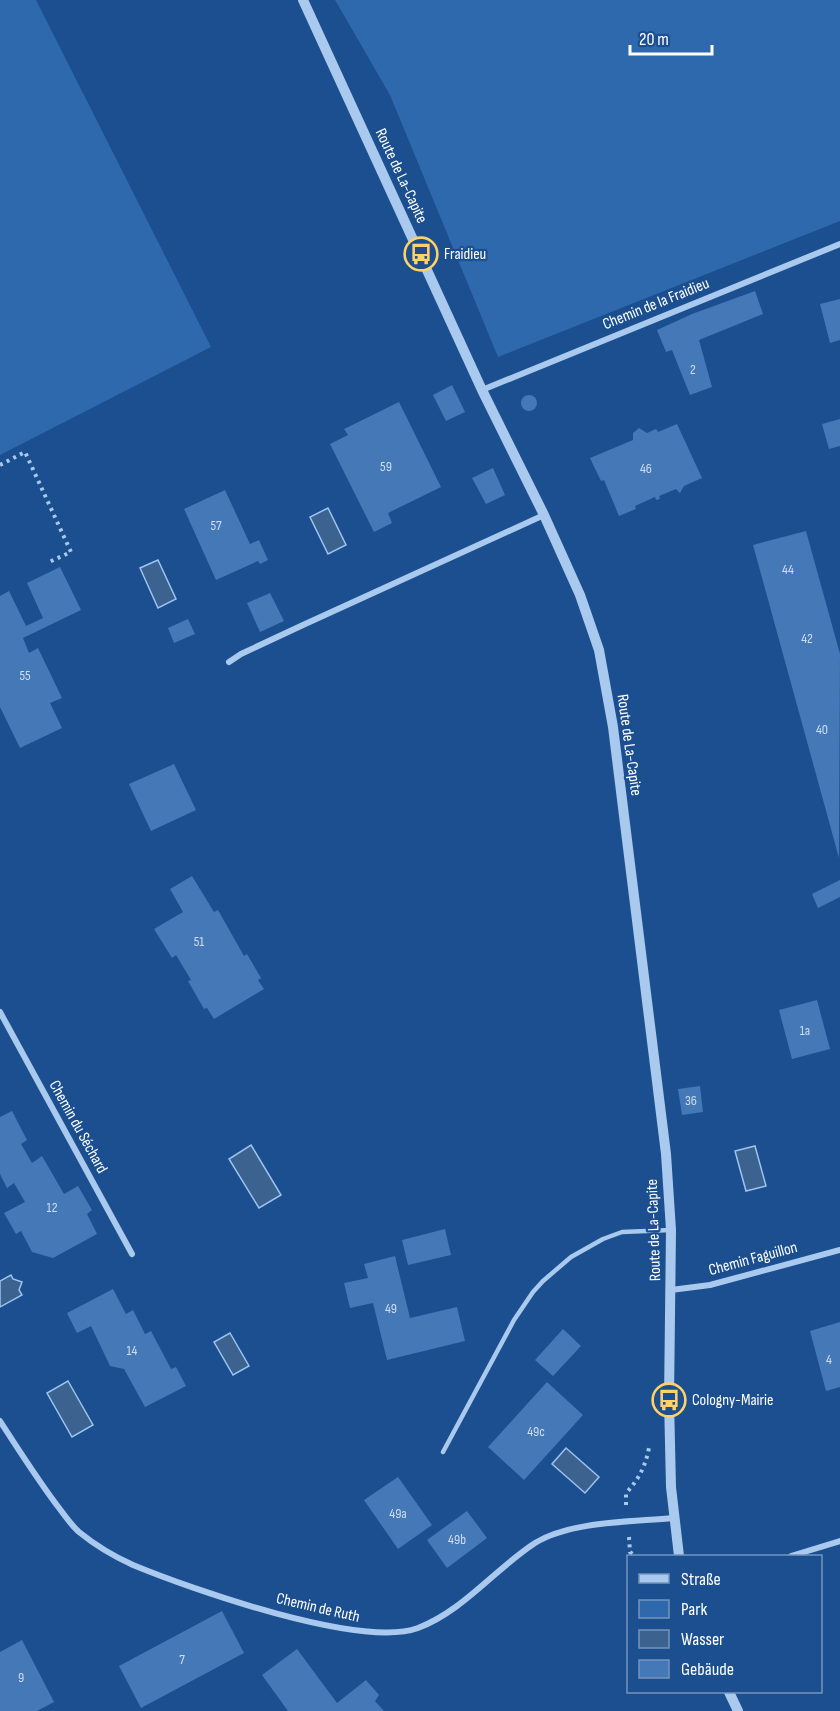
<svg xmlns="http://www.w3.org/2000/svg" width="840" height="1711" viewBox="0 0 840 1711" font-family="'Sofia Sans Condensed',sans-serif">
  <style>
    .green { fill: #2e69ad }
    .water { fill: #3c6290; stroke: #9cc4f0; stroke-width: 1.5 }
    .building { fill: #4478b7 }
    .lines { fill: none; stroke-linecap: round; stroke-linejoin: round }
    .path { stroke: #a9c9ee; stroke-width: 4; stroke-dasharray: 3 4.5; stroke-linecap: butt }
    .service { stroke: #a9c9ee; stroke-width: 4.5 }
    .minor { stroke: #a9c9ee; stroke-width: 6 }
    .tertiary { stroke: #a9c9ee; stroke-width: 10 }
    .labels { text-anchor: middle; dominant-baseline: central; stroke-width: 4.5; stroke-linejoin: round; paint-order: stroke }
    .number-label { font-size: 14px; fill: #d0dded }
    .street-label { font-size: 16px; fill: #fff; stroke: #1b4f8f }
    .poi-label { font-size: 16px; fill: #fff; stroke: #1b4f8f; text-anchor: start }
  </style>
  <rect width="100%" height="100%" fill="#1b4f8f"/>
  <g class="green">
    <polygon points="0,0 36,0 211,347 0,455"/>
    <polygon points="335,0 840,0 840,221 498,357 390,95"/>
  </g>
  <g class="water">
    <polygon points="328,508 346,545 328,554 310,517"/>
    <polygon points="158,560 176,599 158,608 140,568"/>
    <polygon points="251,1145 281,1195 259,1208 229,1159"/>
    <polygon points="755,1146 766,1186 746,1191 735,1151"/>
    <polygon points="11,1275 13,1279 22,1282 19,1290 22,1295 0,1307 0,1281"/>
    <polygon points="230,1333 249,1366 233,1375 214,1342"/>
    <polygon points="68,1381 93,1425 72,1437 47,1393"/>
    <polygon points="566,1448 599,1477 585,1493 552,1464"/>
  </g>
  <g class="building">
    <polygon points="755,291 763,314 699,340 712,387 690,395 672,350 666,352 657,330 692,314"/>
    <polygon points="840,299 840,340 830,343 820,304"/>
    <polygon points="452,385 465,412 446,421 433,395"/>
    <circle cx="529" cy="403" r="8"/>
    <polygon points="399,402 441,487 388,513 392,523 374,532 330,444 348,435 344,429"/>
    <polygon points="840,419 840,446 829,449 822,424"/>
    <polygon points="677,424 702,478 684,486 680,493 676,489 659,496 660,499 656,500 655,497 635,506 636,509 619,516 604,480 601,481 590,458 633,440 633,433 639,428 647,433 656,429 658,432"/>
    <polygon points="493,468 505,495 486,504 472,478"/>
    <polygon points="225,490 250,544 259,540 268,560 260,564 258,561 216,580 184,509"/>
    <polygon points="806,531 840,654 839,858 753,545"/>
    <polygon points="60,567 81,610 23,638 29,653 38,648 62,698 50,703 62,728 20,748 0,707 0,596 9,591 26,626 43,618 27,583"/>
    <polygon points="270,593 284,621 260,632 247,603"/>
    <polygon points="188,619 195,634 174,643 168,628"/>
    <polygon points="174,764 196,810 151,831 129,784"/>
    <polygon points="192,876 214,912 218,910 244,956 247,954 261,978 258,980 264,989 214,1019 207,1008 204,1009 188,981 191,980 176,955 172,958 154,929 183,912 170,889"/>
    <polygon points="840,880 840,897 818,908 812,894"/>
    <polygon points="817,1000 830,1049 792,1059 779,1010"/>
    <polygon points="700,1086 703,1112 682,1115 678,1089"/>
    <polygon points="12,1111 27,1140 21,1144 32,1163 42,1156 64,1194 78,1186 92,1210 87,1214 97,1234 53,1258 32,1252 21,1231 16,1234 4,1213 25,1202 14,1183 7,1188 0,1174 0,1117"/>
    <polygon points="445,1229 451,1255 408,1265 402,1240"/>
    <polygon points="395,1256 410,1318 457,1307 465,1341 387,1360 373,1303 350,1308 344,1283 368,1278 364,1264"/>
    <polygon points="113,1289 126,1314 133,1310 145,1334 151,1331 171,1369 176,1367 186,1386 145,1407 124,1369 110,1366 91,1326 77,1333 67,1313"/>
    <polygon points="840,1322 840,1387 826,1391 810,1331"/>
    <polygon points="563,1329 581,1346 553,1376 535,1360"/>
    <polygon points="547,1382 583,1415 524,1480 488,1447"/>
    <polygon points="398,1477 432,1525 398,1549 364,1500"/>
    <polygon points="467,1511 487,1538 447,1568 427,1540"/>
    <polygon points="222,1611 244,1653 141,1708 119,1666"/>
    <polygon points="22,1640 54,1702 37,1711 0,1711 0,1652"/>
    <polygon points="297,1649 337,1703 366,1680 379,1695 375,1701 384,1711 288,1711 262,1675"/>
  </g>
  <g class="lines">
    <g class="path">
      <polyline points="0,465 25,452 71,552 49,562"/>
      <path d="M626 1505V1493C639 1479 645 1467 649 1448"/>
      <polyline points="629,1537 630,1552 635,1556"/>
    </g>
    <polyline class="service" points="443,1452 514,1320 533,1292 543,1281 571,1257 603,1239 622,1232 671,1230"/>
    <g class="minor">
      <polyline points="482,390 840,244"/>
      <polyline points="229,662 241,654 303,625 544,515"/>
      <polyline points="0,1012 132,1254"/>
      <polyline points="671,1290 710,1285 840,1250"/>
      <path d="M0 1421C18 1449 36 1477 56 1504 63 1513 70 1524 79 1532 95 1545 113 1556 133 1565 191 1589 361 1649 418 1628 463 1611 495 1569 535 1543 571 1521 632 1522 673 1518"/>
      <polyline points="791,1556 840,1541"/>
    </g>
    <g class="tertiary">
      <polyline points="303,0 482,390 544,515 580,595 599,650 613,727 666,1154 671,1230 669,1400 671,1487 679,1556"/>
      <polyline points="729,1692 738,1711"/>
    </g>
  </g>
  <defs>
    <g id="bus-ring" transform="scale(1.725)"><circle r="9.5" fill="#1b4f8f" stroke="#ffd166" stroke-width="1.5"/><path d="M-5-6H5V4H4V6H2V4H-2V6H-4V4H-5ZM-3.5-4V0h7V-4ZM-3.5 1.2v1.5H-2V1.2ZM2 1.2v1.5H3.5V1.2Z" fill="#ffd166"/></g>
  </defs>
  <g fill-rule="evenodd">
    <use href="#bus-ring" x="421" y="254"/>
    <use href="#bus-ring" x="669" y="1400"/>
  </g>
  <g class="labels">
    <g class="number-label">
      <text x="693" y="369">2</text>
      <text x="386" y="466">59</text>
      <text x="646" y="468">46</text>
      <text x="216" y="525">57</text>
      <text x="788" y="569">44</text>
      <text x="807" y="638">42</text>
      <text x="25" y="675">55</text>
      <text x="822" y="729">40</text>
      <text x="199" y="941">51</text>
      <text x="805" y="1030">1a</text>
      <text x="691" y="1100">36</text>
      <text x="52" y="1207">12</text>
      <text x="391" y="1308">49</text>
      <text x="132" y="1350">14</text>
      <text x="829" y="1359">4</text>
      <text x="536" y="1431">49c</text>
      <text x="398" y="1513">49a</text>
      <text x="457" y="1539">49b</text>
      <text x="182" y="1659">7</text>
      <text x="21" y="1677">9</text>
    </g>
    <g class="street-label">
      <text transform="translate(401 176) rotate(65)">Route de La-Capite</text>
      <text transform="translate(656 304) rotate(-22)">Chemin de la Fraidieu</text>
      <text transform="translate(629 745) rotate(82)">Route de La-Capite</text>
      <text transform="translate(78 1127) rotate(61)">Chemin du Séchard</text>
      <text transform="translate(654 1230) rotate(-92)">Route de La-Capite</text>
      <text transform="translate(753 1259) rotate(-15)">Chemin Faguillon</text>
      <text transform="translate(318 1608) rotate(13)">Chemin de Ruth</text>
    </g>
    <g class="poi-label">
      <text x="444" y="254">Fraidieu</text>
      <text x="692" y="1400">Cologny-Mairie</text>
    </g>
  </g>
  <rect x="627" y="1555" width="195" height="138" fill="#1b4f8f" stroke="#7695bc" stroke-width="1.5"/>
  <rect x="639" y="1574" width="30" height="9" fill="#a9c9ee" stroke="#7695bc" stroke-width="1.5"/>
  <text x="681" y="1585" font-size="18" fill="#ffffff">Straße</text>
  <rect x="639" y="1600" width="30" height="18" fill="#2e69ad" stroke="#7695bc" stroke-width="1.5"/>
  <text x="681" y="1615" font-size="18" fill="#ffffff">Park</text>
  <rect x="639" y="1630" width="30" height="18" fill="#3c6290" stroke="#7695bc" stroke-width="1.5"/>
  <text x="681" y="1645" font-size="18" fill="#ffffff">Wasser</text>
  <rect x="639" y="1660" width="30" height="18" fill="#4478b7" stroke="#7695bc" stroke-width="1.5"/>
  <text x="681" y="1675" font-size="18" fill="#ffffff">Gebäude</text>
  <path d="M630 45v9h82v-9" fill="none" stroke="#ffffff" stroke-width="3"/>
  <text x="639" y="45" font-size="18" fill="#ffffff" stroke="#1b4f8f" stroke-width="4.5" paint-order="stroke">20 m</text>
</svg>
